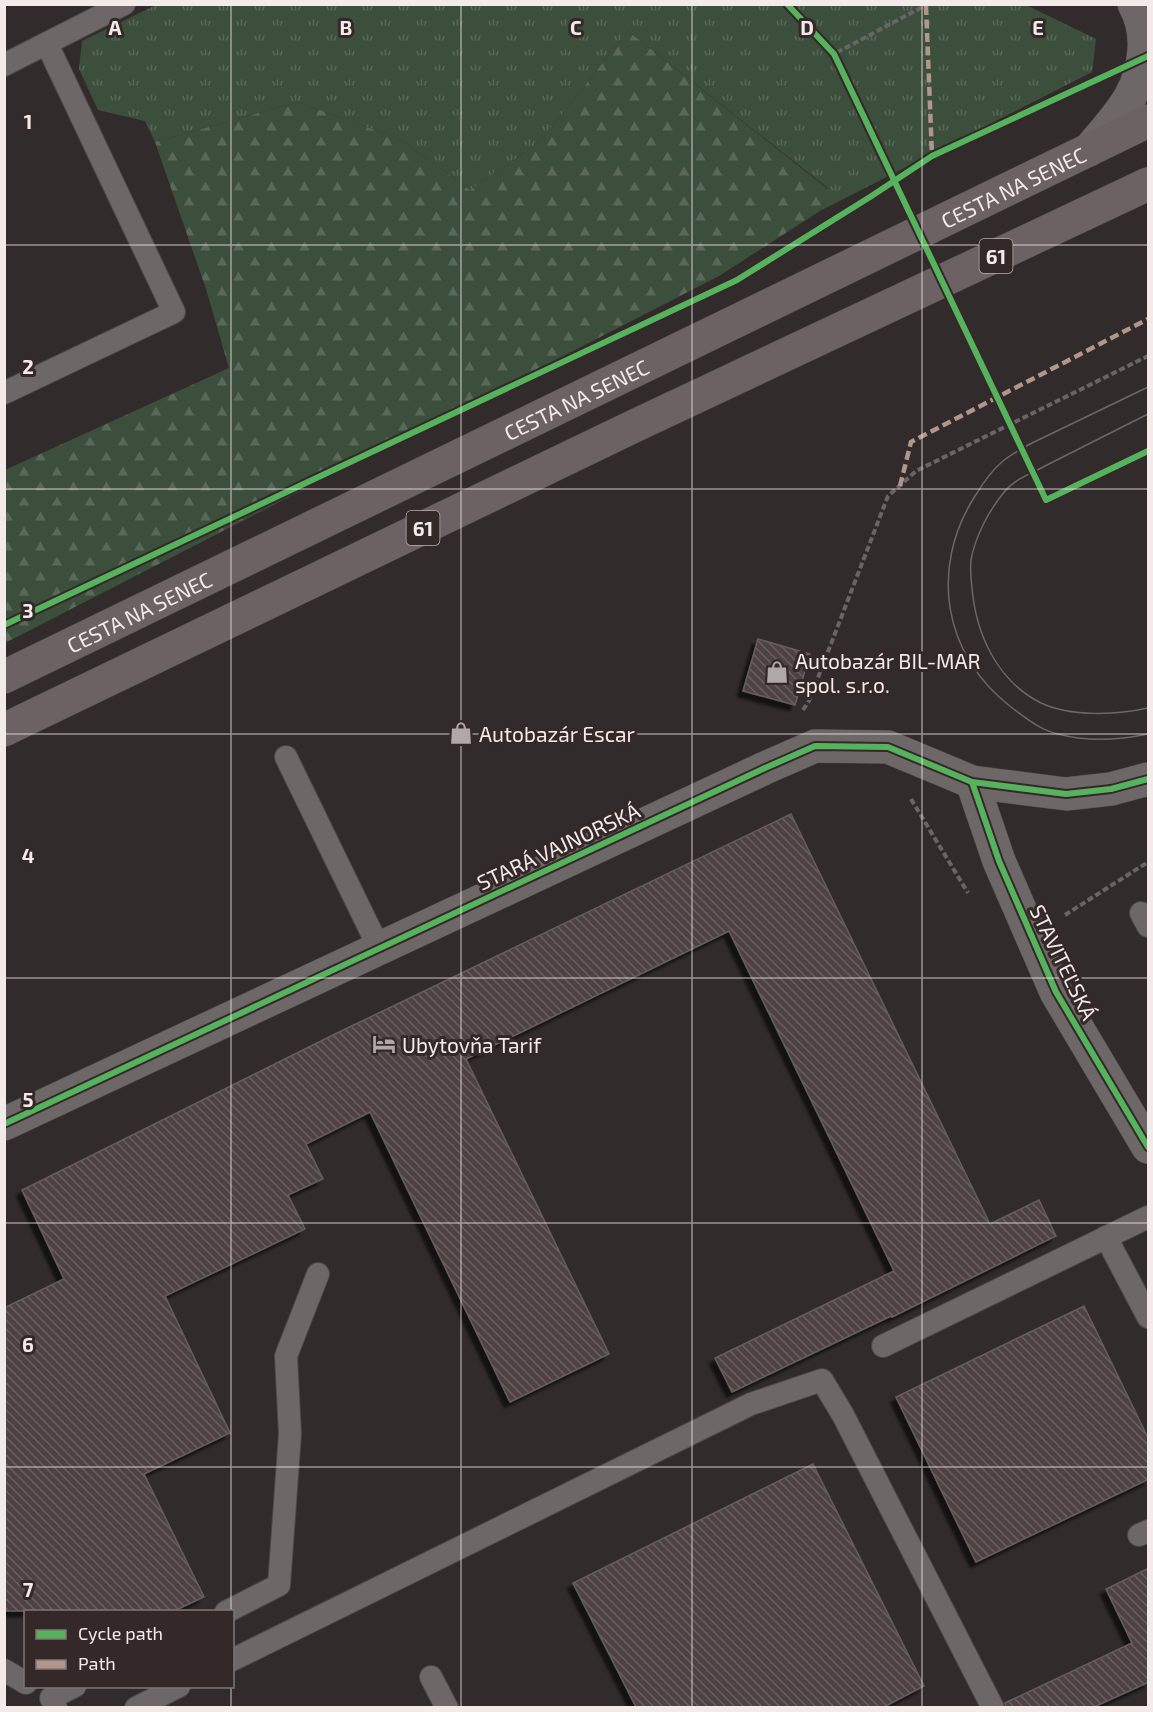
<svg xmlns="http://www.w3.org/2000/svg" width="1153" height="1712" viewBox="0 0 1153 1712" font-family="'Exo 2',sans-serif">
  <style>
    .grass { fill: url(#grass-tufts) }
    .forest { fill: url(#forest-firs) }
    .building { fill: url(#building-back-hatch); stroke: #645e5e; stroke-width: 1.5; filter: url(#shadow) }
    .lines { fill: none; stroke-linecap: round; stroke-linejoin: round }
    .service-casing { stroke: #4d4848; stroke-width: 24 }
    .minor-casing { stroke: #4d4848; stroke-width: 34 }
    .primary-casing { stroke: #4d4848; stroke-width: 34 }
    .path { stroke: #696565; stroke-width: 4; stroke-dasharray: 6 3; stroke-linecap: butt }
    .service { stroke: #6e6768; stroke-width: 22 }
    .minor { stroke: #6e6768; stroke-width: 33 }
    .primary { stroke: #6d6263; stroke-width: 33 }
    .tram { stroke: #6c6768; stroke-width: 1.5 }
    .path-bridge { stroke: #696565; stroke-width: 4; stroke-dasharray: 6 3; stroke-linecap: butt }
    .quiet { stroke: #b2968c; stroke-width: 4.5; stroke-dasharray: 9 4.5; stroke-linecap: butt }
    .cycleway-casing { stroke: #352829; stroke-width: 10 }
    .cycleway { stroke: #56b35d; stroke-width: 6 }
    .grid { fill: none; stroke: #f3eaea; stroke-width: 1.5; stroke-opacity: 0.55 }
    .labels { text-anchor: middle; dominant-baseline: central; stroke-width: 6; stroke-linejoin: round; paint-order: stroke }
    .shield { fill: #352829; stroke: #bab0b0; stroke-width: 1.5 }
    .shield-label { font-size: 20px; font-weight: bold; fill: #f3eaea }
    .street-label { font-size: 21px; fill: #f3eaea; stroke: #352829 }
    .poi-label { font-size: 21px; fill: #f3eaea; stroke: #352829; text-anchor: start }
    .grid-label { font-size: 20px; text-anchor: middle; font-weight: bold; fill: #f3eaea; stroke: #352829; stroke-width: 6; stroke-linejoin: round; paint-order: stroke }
  </style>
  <defs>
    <pattern id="grass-tufts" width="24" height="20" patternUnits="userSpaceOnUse" patternTransform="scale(1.5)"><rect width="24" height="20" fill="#3c4f3c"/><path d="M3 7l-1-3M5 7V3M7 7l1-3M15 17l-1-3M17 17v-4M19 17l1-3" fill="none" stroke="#596858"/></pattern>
    <pattern id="forest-firs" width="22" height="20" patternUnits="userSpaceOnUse" patternTransform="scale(1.5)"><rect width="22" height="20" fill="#3c4f3c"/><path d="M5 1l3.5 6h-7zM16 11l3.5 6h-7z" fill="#596858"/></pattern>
    <pattern id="building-back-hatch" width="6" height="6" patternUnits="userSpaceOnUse" patternTransform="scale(1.5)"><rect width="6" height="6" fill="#504344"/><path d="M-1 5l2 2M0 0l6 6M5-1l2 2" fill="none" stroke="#6a5e5f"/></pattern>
    <filter id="shadow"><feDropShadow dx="-5.5" dy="5.5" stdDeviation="1.5" flood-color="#0009"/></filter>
  </defs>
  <rect width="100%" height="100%" fill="#322b2c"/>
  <polygon class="grass" points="158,4 1024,4 1096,39 1092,72 820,211 829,189 628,31 540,142 470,190 400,139 298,102 155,142 145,121 98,110 79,69 82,41"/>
  <polygon class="forest" points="628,31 829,190 820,211 719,276 5,643 5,470 229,368 206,289 155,142 298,102 400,139 470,190 540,142"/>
  <g class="building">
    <polygon points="758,639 810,654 795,705 743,691"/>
    <polygon points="791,814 990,1224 1039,1200 1056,1236 892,1317 891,1316 732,1392 715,1358 894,1271 729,931 466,1059 609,1354 510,1402 370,1112 306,1144 323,1179 288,1195 305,1229 165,1296 230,1433 144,1474 204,1597 174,1611 4,1611 4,1308 64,1279 22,1190 333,1035"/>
    <polygon points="1084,1306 1149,1440 1149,1479 976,1562 896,1397"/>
    <polygon points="813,1464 924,1686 884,1707 636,1707 573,1583"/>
    <polygon points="1149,1568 1149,1682 1094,1707 1006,1707 1005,1703 1132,1643 1106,1589"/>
  </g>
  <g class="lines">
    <g class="service-casing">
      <g id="service">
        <polyline points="4,65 124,4"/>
        <polyline points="4,393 174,312 47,44"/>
        <polyline points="286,757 379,948"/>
        <polyline points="1141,913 1148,926"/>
        <polyline points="1106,1237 1148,1317"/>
        <polyline points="883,1346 1148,1217"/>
        <polyline points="1139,1535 1148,1531"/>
        <polyline points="226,1612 279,1585 290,1434 286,1356 318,1274"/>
        <polyline points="232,1660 751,1404 822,1380 843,1415 993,1708"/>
        <polyline points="4,1670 26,1683"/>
        <polyline points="431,1677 447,1708"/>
        <polyline points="56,1708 51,1698 75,1686"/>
        <polyline points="136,1708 179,1686"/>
      </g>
    </g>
    <g class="minor-casing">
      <g id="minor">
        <path d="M1089 150C1116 117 1141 95 1144 50 1145 34 1142 18 1134 4"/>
        <polyline points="972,782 999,861 1056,992 1148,1147"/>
        <polyline points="4,1124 765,768 815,746 888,747 972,782 1066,794 1111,789 1148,779"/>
      </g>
    </g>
    <g class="primary-casing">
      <g id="primary">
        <path id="s1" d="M4 677 1148 121"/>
        <polyline points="4,730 630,428 1148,184"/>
      </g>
    </g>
    <g class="path">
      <polyline points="787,4 834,54 928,4"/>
      <polyline points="803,710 809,701 888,496 916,471 1148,356"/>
      <polyline points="911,799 968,893"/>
      <polyline points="1065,915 1148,862"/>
    </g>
    <use href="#service" class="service"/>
    <use href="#minor" class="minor"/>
    <use href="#primary" class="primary"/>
    <g class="tram">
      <path d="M1148 387 1030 444C1021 449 1012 454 1003 461 992 470 983 483 975 496 929 568 943 655 1011 707 1026 718 1040 730 1058 734 1088 742 1119 740 1148 734"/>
      <path d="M1148 414C1113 432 1078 449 1043 467 1030 474 1014 480 1005 491 989 510 975 537 971 560 970 569 971 579 972 588 976 634 997 681 1041 703 1071 717 1117 715 1148 708"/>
    </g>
    <polyline class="path-bridge" points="834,54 1046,500 1148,451"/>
    <g class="quiet">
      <polyline points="926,6 932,156 929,157"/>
      <polyline points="900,486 911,442 1148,319"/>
    </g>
    <g class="cycleway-casing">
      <g id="cycleway">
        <polyline points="787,4 834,54 1046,500 1148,451"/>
        <polyline points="4,625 737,280 870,197 932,156 1148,56"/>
        <polyline points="972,782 999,861 1056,992 1148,1147"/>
        <polyline points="4,1124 765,768 815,746 888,747 972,782 1066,794 1111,789 1148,779"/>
      </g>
    </g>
    <use href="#cycleway" class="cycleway"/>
  </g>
  <path class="grid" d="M231 4V1612M461 4V1708M692 4V1708M922 4V1708M4 245H1148M4 489H1148M4 734H1148M4 978H1148M4 1223H1148M4 1467H1148M231 1686V1708"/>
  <defs>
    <g id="shop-bare" transform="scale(1.8)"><path d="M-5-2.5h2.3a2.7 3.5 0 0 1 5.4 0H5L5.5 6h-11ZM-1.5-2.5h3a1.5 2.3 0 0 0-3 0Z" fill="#afa7a8" stroke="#352829" stroke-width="2.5" paint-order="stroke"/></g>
    <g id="hotel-bare" transform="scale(1.8)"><path d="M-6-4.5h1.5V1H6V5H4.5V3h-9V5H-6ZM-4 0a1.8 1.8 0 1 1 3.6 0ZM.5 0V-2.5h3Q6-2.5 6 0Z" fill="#afa7a8" stroke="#352829" stroke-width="2.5" paint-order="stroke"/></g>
  </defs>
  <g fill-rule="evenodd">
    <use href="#shop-bare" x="777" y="672"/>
    <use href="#shop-bare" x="461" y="733"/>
    <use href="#hotel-bare" x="384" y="1044"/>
  </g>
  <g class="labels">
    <g class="shield">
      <rect x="979.5" y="239" width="33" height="34" rx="4.5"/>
      <rect x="406.5" y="511" width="33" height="34" rx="4.5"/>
    </g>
    <g class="shield-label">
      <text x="996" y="256">61</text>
      <text x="423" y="528">61</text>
    </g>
    <g class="street-label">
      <text stroke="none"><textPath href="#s1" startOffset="1122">CESTA NA SENEC</textPath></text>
      <text stroke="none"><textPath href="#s1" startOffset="636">CESTA NA SENEC</textPath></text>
      <text stroke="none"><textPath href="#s1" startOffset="150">CESTA NA SENEC</textPath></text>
      <text transform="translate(558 846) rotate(-25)">STARÁ VAJNORSKÁ</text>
      <text transform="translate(1064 962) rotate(64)">STAVITEĽSKÁ</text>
    </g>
    <g class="poi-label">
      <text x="795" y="660">Autobazár BIL-MAR<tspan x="795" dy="24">spol. s.r.o.</tspan></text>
      <text x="479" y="733">Autobazár Escar</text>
      <text x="402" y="1044">Ubytovňa Tarif</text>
    </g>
  </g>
  <g class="grid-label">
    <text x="115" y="35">A</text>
    <text x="346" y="35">B</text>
    <text x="576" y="35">C</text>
    <text x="807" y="35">D</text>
    <text x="1038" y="35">E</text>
    <text x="28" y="129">1</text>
    <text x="28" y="374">2</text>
    <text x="28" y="618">3</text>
    <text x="28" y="863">4</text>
    <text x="28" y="1107">5</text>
    <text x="28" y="1352">6</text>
    <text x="28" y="1597">7</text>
  </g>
  <rect width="1153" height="1712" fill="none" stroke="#f3eaea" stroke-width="12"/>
  <rect x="24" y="1610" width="210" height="78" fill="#352829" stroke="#817676" stroke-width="1.5"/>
  <rect x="36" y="1630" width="30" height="9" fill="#56b35d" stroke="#817676" stroke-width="1.5"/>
  <text x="78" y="1640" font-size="18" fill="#f3eaea">Cycle path</text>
  <rect x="36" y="1660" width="30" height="9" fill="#b2968c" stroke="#817676" stroke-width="1.5"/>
  <text x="78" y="1670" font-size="18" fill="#f3eaea">Path</text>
</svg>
